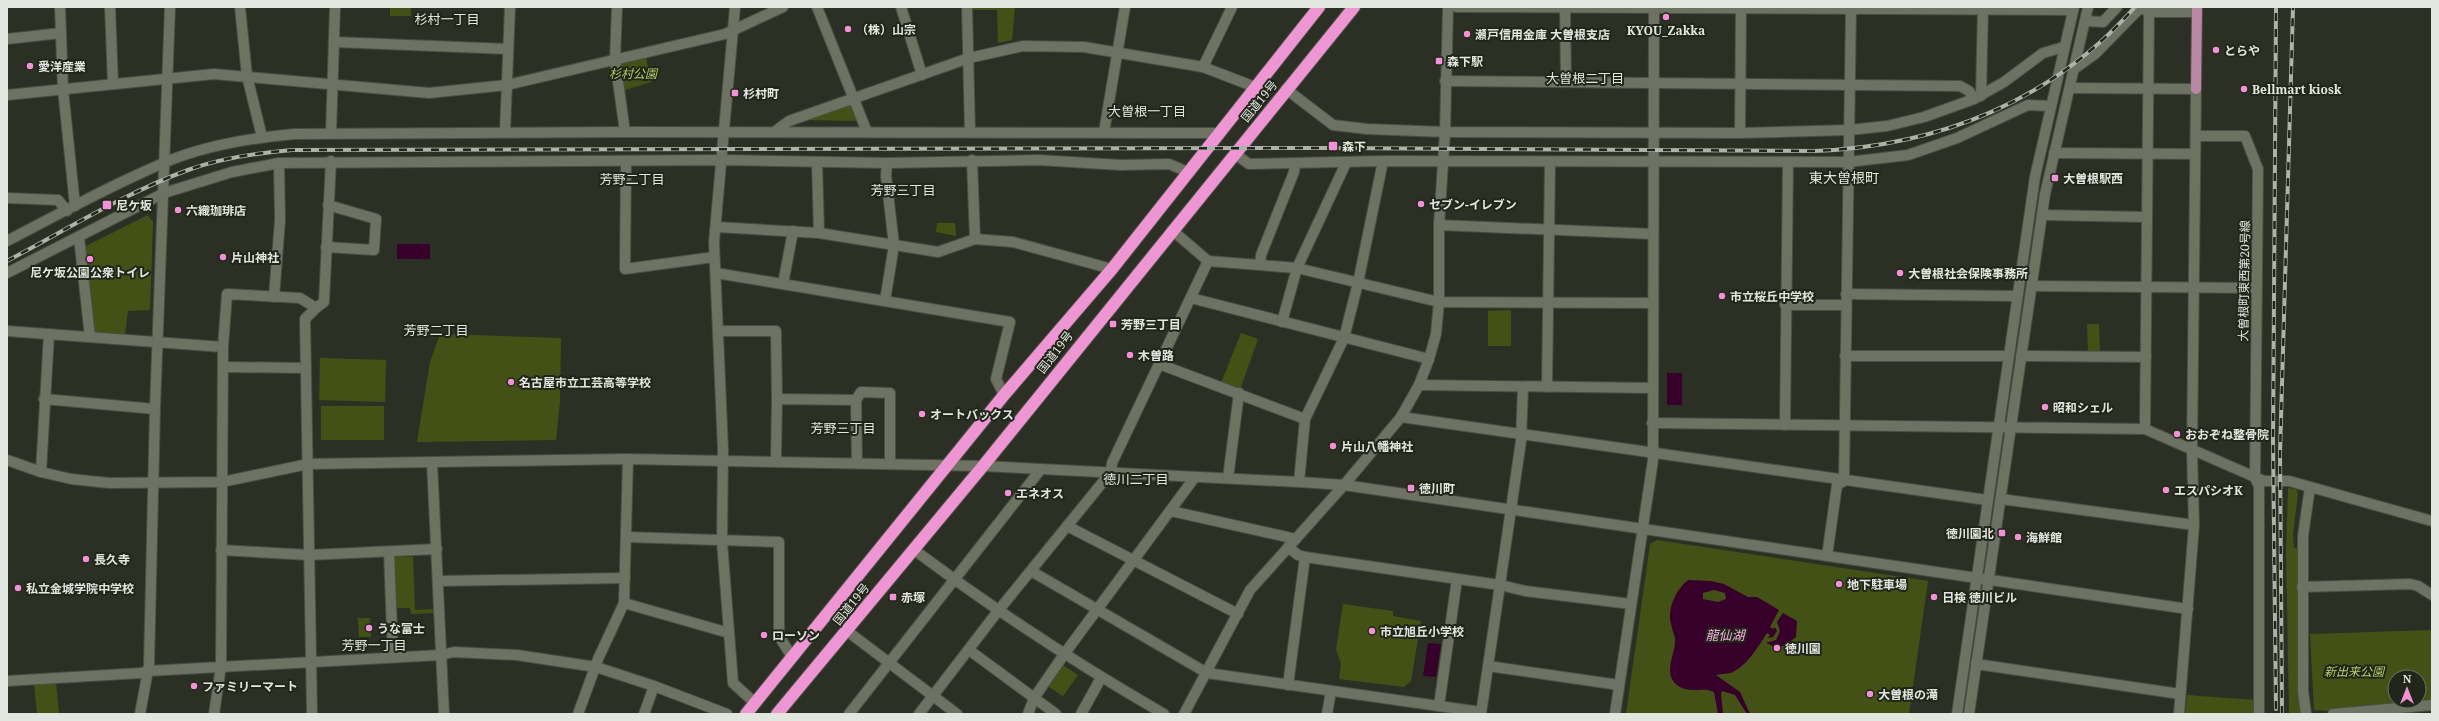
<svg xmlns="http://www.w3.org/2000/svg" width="2439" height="721" viewBox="0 0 2439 721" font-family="'Noto Serif','Noto Sans JP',serif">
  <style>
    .green { fill: #435116; fill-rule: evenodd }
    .water { fill: #37002b; fill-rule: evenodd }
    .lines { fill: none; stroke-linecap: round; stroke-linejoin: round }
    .minor-casing { stroke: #4b4e43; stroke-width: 12 }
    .major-casing { stroke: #4b4e43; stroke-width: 12 }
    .highway-casing { stroke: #4b4e43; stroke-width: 14 }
    .minor { stroke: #6d7263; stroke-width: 10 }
    .major { stroke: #ba87a6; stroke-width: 10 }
    .highway { stroke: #ee95d3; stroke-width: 12 }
    .rail-casing { stroke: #afb2a9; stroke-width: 4 }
    .rail { stroke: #22261a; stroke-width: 2.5; stroke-dasharray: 8; stroke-linecap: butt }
    .poi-dot { fill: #f391d6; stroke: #22261a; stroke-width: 1.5 }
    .labels { text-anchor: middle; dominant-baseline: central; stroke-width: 4; stroke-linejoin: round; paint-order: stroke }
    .poi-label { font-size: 12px; font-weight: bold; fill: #e3e6de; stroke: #22261a; text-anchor: start }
    .park-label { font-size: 12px; font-style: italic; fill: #b2ce6a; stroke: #22261a }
    .street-label { font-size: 12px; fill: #e3e6de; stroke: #22261a }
    .neighbourhood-label { font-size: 13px; fill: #e3e6de; stroke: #22261a }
    .water-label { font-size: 13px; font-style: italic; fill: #f5adde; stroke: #22261a }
    .quarter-label { font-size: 14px; fill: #e3e6de; stroke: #22261a }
  </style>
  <rect width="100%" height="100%" fill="#2c3024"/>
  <g class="green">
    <rect x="390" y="7" width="21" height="9"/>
    <polygon points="971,7 1015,7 1012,40 998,43 997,10 971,10"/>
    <polygon points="646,57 651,82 622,91 619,66 621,63"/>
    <polygon points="849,105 854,105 858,118 855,121 805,120"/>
    <polygon points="148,215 153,222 150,310 128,311 125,335 96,334 94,331 84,247"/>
    <polygon points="937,223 955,223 956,236 936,232"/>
    <polygon points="1511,310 1511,346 1488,346 1488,311"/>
    <polygon points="2087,324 2099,324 2100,351 2088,351"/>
    <polygon points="1241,333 1258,339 1240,390 1221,383"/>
    <polygon points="440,334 561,338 560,401 556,440 417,442 430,362"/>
    <polygon points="320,358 386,360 385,402 319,400"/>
    <rect x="321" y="406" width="63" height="34"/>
    <polygon points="2288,488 2296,489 2298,493 2293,534 2294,548 2297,548 2298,557 2298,684 2301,714 2289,714 2286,553"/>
    <polygon points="1657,540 1928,581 1909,714 1626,714 1650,544"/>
    <polygon points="394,557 413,557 415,610 435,609 435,613 411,614 410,608 395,608"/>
    <polygon points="1343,604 1393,611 1393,616 1421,621 1411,681 1404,687 1339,679 1341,664 1336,649"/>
    <polygon points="358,618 370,618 371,637 359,637"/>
    <path d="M2432 630V701L2329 711 2314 710 2310 634ZM2395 677H2419V701H2395Z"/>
    <polygon points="1063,665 1078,675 1063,696 1049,687"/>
    <polygon points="56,682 59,714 37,714 34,683"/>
    <polygon points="2187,695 2255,700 2255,714 2185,714"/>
  </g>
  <g class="water">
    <rect x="397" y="244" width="33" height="15"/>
    <rect x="1667" y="373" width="15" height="32"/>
    <path d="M1688 580 1711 581 1724 584 1748 597H1757L1779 610 1770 627 1773 629 1775 627 1777 631 1773 637 1768 638 1770 635 1767 633C1758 647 1747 666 1731 673 1726 674 1720 674 1716 675L1740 692 1750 714H1747L1735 695 1722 691 1721 694 1723 714H1718L1714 692C1703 686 1690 695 1677 685 1664 675 1673 657 1675 644 1676 636 1672 631 1671 624 1667 608 1676 590 1688 580ZM1714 590 1725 593 1726 599 1718 602 1703 599V593Z"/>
    <polygon points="1783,613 1797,621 1796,637 1784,646 1775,647 1766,643 1776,640 1780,631 1777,622"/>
    <polygon points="1428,643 1441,644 1436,677 1423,676"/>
  </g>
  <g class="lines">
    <g class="minor-casing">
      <g id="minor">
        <polyline points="60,7 63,89 75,206"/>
        <polyline points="110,7 113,84"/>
        <polyline points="240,7 247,76 262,137"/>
        <polyline points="617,7 615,60 625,132"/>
        <polyline points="735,7 714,242 723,449 722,542 733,683 755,703"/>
        <polyline points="817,7 867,132"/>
        <polyline points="901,7 922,75"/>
        <polyline points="967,7 970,132"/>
        <polyline points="1456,7 2073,10"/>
        <polyline points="1565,8 1566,82"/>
        <polyline points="2141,8 2149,12 2145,429"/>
        <polyline points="2149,12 2197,12"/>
        <polyline points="2085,21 2103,22 2117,7"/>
        <polyline points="7,39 61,33"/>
        <polyline points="334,42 508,49"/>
        <polyline points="1203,67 1232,7"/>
        <polyline points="2074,69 2095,54 2141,7"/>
        <polyline points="1445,81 1960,86 1969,91 1974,99"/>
        <polyline points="2070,88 2196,89 2192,451 2194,525 2179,714"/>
        <polyline points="1286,89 1333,125 1367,129 1445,132 1740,133 1849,130 1887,126 1924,117 1974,99 2004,82 2043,53 2064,47"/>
        <polyline points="7,95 214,74 429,93 507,85 725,34 783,7"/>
        <polyline points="1981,96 1983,7"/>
        <polyline points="505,132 510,7"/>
        <polyline points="774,132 789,121 969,58 1023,46 1084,47 1203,67 1255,87"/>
        <polyline points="1104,132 1125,7"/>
        <polyline points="331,133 335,7"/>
        <polyline points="1740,133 1741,7"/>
        <polyline points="2196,136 2245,136 2258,169 2255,478 2259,486 2259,714"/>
        <polyline points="2054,153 2195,154"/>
        <polyline points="1235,154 1249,164 1383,161 1848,162 1908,155 1957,138 2028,105 2051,106"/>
        <polyline points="972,160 975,239"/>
        <polyline points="626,161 625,269 714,257"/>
        <polyline points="817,162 819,233"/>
        <polyline points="7,198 58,200 67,211"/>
        <polyline points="2042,215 2147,217"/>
        <polyline points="1439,225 1653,234"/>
        <polyline points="716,227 819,233 938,252 975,239 1013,242 1112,269"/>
        <polyline points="1172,230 1208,261 1297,268 1439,302 1653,303"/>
        <polyline points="79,237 90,337"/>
        <path d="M7 241C59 214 111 185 166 162 206 145 251 138 294 134L625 132 1220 133"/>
        <polyline points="326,247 374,250 376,219 328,205"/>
        <polyline points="1260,265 1261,255 1294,172 1295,164"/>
        <polyline points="7,273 164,193 232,172 279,163 722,160 887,163 1038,160 1121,165 1169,164 1188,172"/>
        <polyline points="716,273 1010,322 996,379 1004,395"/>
        <polyline points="783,284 793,231"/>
        <polyline points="2032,286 2257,288"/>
        <polyline points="1846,294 2016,296"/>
        <polyline points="274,297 280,220 279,163"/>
        <polyline points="1191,298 1429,359"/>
        <polyline points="885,301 894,245 886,176 887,163"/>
        <polyline points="1785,305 1846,305"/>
        <polyline points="1282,322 1297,268 1346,163"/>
        <polyline points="7,331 223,347"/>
        <polyline points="718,331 776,331 777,399"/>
        <polyline points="1845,356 2008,356"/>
        <polyline points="2021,356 2146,357"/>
        <polyline points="1159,364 1305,419"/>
        <polyline points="223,367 306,368"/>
        <polyline points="1419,385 1652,388"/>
        <polyline points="1547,387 1550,162"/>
        <polyline points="44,399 155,409"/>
        <polyline points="1401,417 1987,500"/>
        <polyline points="1652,423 2145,429 2264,481 2289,481 2432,521"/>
        <polyline points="1785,425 1788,162"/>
        <polyline points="7,460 41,472 71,479 109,483 222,482 308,464 628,459 983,466 1299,482 1344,485 1562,517 2188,609"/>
        <polyline points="776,461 777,399 856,400"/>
        <polyline points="432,462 444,714"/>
        <polyline points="857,463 856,400 861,392 890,393 890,463"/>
        <polyline points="41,472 49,334"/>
        <polyline points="1228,478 1239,393"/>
        <polyline points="1299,482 1305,419 1344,338 1358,283 1383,161"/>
        <polyline points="2001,499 2194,525"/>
        <polyline points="1171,511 1296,539"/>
        <polyline points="1067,526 1238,614"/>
        <polyline points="626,537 779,542 779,636 792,657"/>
        <polyline points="1288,547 1298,555 1305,557 1500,585 1525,591 1631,604"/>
        <path d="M913 549C993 609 1077 664 1164 714"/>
        <polyline points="221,550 309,555 437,549"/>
        <polyline points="389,552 393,657"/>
        <polyline points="1827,556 1837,485 1844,481 1851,7"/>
        <polyline points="1031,571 1207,673 1481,712"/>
        <polyline points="438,581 625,578"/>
        <polyline points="2302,587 2410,584 2418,586 2432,595"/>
        <polyline points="624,603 729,633"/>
        <polyline points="847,631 957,714"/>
        <polyline points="969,650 1056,714"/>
        <polyline points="1976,664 2180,694"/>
        <polyline points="1488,666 1619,685"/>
        <polyline points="7,681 141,673 148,671 441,655 454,652 517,655 596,667 654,686 727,714"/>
        <polyline points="1288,685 1305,557"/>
        <polyline points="1439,706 1457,579"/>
        <polyline points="140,714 149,665 155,409 170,7"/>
        <polyline points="214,714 221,666 223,347 227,294 300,298 316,308 324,302 331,161"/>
        <polyline points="312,714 305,319 316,308"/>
        <polyline points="578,714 598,659 624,603 628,459"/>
        <polyline points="644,714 654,686"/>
        <polyline points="849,714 1041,469"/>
        <polyline points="919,714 998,611 1111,472 1112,463 1208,261"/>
        <polyline points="1028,714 1034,698 1065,653 1195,477"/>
        <polyline points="1081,714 1101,678"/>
        <polyline points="1184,714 1250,590 1344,485 1401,417 1419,385 1429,359 1436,334 1439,302 1439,225 1445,132 1448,7"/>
        <polyline points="1327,714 1331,691"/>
        <polyline points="1481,714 1521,441 1523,387"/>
        <polyline points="1615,714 1653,460 1654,7"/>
        <polyline points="1957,714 2035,177 2074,7"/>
        <polyline points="1969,714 2045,194 2088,7"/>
        <polyline points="2306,714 2303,691 2303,536 2310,487"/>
        <polyline points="2333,714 2432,705"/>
      </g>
    </g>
    <g class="major-casing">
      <polyline id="major" points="2196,89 2197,7"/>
    </g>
    <g class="highway-casing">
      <g id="highway">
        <polyline points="746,714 1004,395 1112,269 1319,7"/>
        <polyline points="777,714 983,466 1354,7"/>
      </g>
    </g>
    <use href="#minor" class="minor"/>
    <use href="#major" class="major"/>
    <use href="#highway" class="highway"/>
    <g class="rail-casing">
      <g id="rail">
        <path d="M7 261C66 230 125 193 188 170 221 158 257 153 292 150L1331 148 1815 151C1939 146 2052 101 2135 7"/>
        <polyline points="2276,709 2273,442 2276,7"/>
        <polyline points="2282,714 2280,453 2293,7"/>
      </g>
    </g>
    <use href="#rail" class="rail"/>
  </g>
  <g class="poi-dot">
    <circle cx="1666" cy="17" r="4"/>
    <circle cx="848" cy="29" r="4"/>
    <circle cx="1467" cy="34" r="4"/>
    <circle cx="2216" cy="50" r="4"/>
    <rect x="1435" y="57" width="8" height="8" rx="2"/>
    <circle cx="30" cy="66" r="4"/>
    <circle cx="2244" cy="89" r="4"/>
    <rect x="731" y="89" width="8" height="8" rx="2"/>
    <rect x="1328" y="141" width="10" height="10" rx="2"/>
    <rect x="2051" y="174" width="8" height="8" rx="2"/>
    <circle cx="1421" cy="204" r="4"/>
    <rect x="102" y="200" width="10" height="10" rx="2"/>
    <circle cx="178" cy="210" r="4"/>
    <circle cx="223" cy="257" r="4"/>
    <circle cx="90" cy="259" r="4"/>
    <circle cx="1900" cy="273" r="4"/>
    <circle cx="1722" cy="296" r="4"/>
    <rect x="1109" y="320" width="8" height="8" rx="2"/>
    <circle cx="1130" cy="355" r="4"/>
    <circle cx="511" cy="382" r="4"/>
    <circle cx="2045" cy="407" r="4"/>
    <circle cx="922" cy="414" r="4"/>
    <circle cx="2177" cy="434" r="4"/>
    <circle cx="1333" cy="446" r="4"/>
    <rect x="1407" y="484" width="8" height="8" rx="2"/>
    <circle cx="2166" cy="490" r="4"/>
    <circle cx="1008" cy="493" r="4"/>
    <rect x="1998" y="529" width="8" height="8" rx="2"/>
    <circle cx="2018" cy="537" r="4"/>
    <circle cx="86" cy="559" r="4"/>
    <circle cx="1839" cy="584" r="4"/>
    <circle cx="18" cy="588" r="4"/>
    <rect x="889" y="593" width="8" height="8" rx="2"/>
    <circle cx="1934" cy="597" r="4"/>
    <circle cx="369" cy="628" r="4"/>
    <circle cx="1372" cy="631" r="4"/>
    <circle cx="764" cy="635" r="4"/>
    <circle cx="1777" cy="648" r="4"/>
    <circle cx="194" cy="686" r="4"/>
    <circle cx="1870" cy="694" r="4"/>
  </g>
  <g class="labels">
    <g class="poi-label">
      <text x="856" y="29">（株）山宗</text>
      <text x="1666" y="30" text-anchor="middle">KYOU_Zakka</text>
      <text x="1475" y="34">瀬戸信用金庫 大曽根支店</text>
      <text x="2224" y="50">とらや</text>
      <text x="1447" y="61">森下駅</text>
      <text x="38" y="66">愛洋産業</text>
      <text x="2252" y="89">Bellmart kiosk</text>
      <text x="743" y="93">杉村町</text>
      <text x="1342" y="146">森下</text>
      <text x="2063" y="178">大曽根駅西</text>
      <text x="1429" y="204">セブン-イレブン</text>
      <text x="116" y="205">尼ケ坂</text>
      <text x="186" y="210">六織珈琲店</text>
      <text x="231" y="257">片山神社</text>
      <text x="90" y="272" text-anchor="middle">尼ケ坂公園公衆トイレ</text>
      <text x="1908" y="273">大曽根社会保険事務所</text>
      <text x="1730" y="296">市立桜丘中学校</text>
      <text x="1121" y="324">芳野三丁目</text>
      <text x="1138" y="355">木曽路</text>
      <text x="519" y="382">名古屋市立工芸高等学校</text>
      <text x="2053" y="407">昭和シェル</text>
      <text x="930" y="414">オートバックス</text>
      <text x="2185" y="434">おおぞね整骨院</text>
      <text x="1341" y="446">片山八幡神社</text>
      <text x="1419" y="488">徳川町</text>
      <text x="2174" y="490">エスパシオK</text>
      <text x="1016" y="493">エネオス</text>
      <text x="1994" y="533" text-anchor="end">徳川園北</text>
      <text x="2026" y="537">海鮮館</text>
      <text x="94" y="559">長久寺</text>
      <text x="1847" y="584">地下駐車場</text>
      <text x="26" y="588">私立金城学院中学校</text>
      <text x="901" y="597">赤塚</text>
      <text x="1942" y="597">日検 徳川ビル</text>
      <text x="377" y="628">うな富士</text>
      <text x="1380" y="631">市立旭丘小学校</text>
      <text x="772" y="635">ローソン</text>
      <text x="1785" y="648">徳川園</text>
      <text x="202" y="686">ファミリーマート</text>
      <text x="1878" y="694">大曽根の滝</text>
    </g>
    <g class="park-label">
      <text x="633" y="73">杉村公園</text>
      <text x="2354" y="671">新出来公園</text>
    </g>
    <g class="street-label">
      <text transform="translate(1259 101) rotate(-51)">国道19号</text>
      <text transform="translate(2244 281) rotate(-89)">大曽根町東西第20号線</text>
      <text transform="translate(1055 352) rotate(-52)">国道19号</text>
      <text transform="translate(851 604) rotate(-51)">国道19号</text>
    </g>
    <g class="neighbourhood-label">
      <text x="447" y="19">杉村一丁目</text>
      <text x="1585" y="78">大曽根二丁目</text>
      <text x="1147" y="111">大曽根一丁目</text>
      <text x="632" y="179">芳野二丁目</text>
      <text x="903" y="190">芳野三丁目</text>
      <text x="436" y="330">芳野二丁目</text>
      <text x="843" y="428">芳野三丁目</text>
      <text x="1136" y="479">徳川二丁目</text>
      <text x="374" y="645">芳野一丁目</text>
    </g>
    <g class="water-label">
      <text x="1725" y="635">龍仙湖</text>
    </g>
    <g class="quarter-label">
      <text x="1844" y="177">東大曽根町</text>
    </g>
  </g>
  <rect width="2439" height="721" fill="none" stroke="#e3e6de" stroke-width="16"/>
  <g transform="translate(2407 689)"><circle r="19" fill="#22261a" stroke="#6f7368"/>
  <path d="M0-3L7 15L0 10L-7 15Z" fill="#f391d6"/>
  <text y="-6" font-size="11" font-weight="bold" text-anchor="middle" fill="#e3e6de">N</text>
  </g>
</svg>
